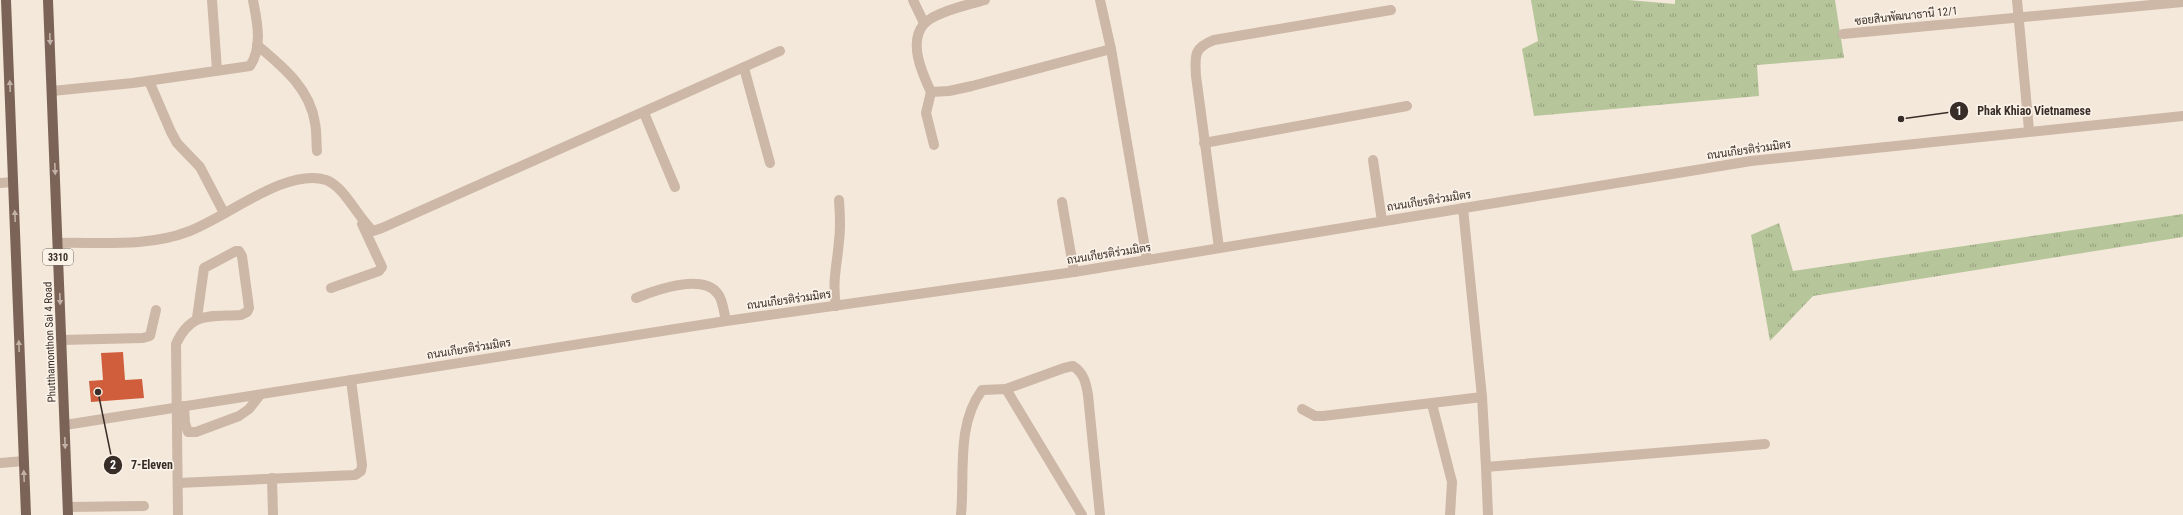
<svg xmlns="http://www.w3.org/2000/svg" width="2183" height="515" viewBox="0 0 2183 515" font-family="'Roboto Condensed',Sarabun,sans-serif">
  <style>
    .grass { fill: url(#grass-tufts) }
    .building { fill: #d05e3d }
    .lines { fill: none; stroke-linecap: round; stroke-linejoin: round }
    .minor { stroke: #cdb7a6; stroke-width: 10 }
    .major { stroke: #7c6357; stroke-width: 10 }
    .oneway { fill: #c2b2a7 }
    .labels { text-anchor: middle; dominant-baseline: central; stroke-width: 3.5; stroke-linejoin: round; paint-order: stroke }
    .shield { fill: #fbf2e8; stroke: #736862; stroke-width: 1 }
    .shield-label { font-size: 10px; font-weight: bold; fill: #392d28 }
    .street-label { font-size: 11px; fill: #392d28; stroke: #fbf2e8 }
    .leader { fill: none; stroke: #392d28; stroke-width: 1.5 }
    .callout-dot { fill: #392d28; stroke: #fbf2e8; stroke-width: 1.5 }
    .mark-label { font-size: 12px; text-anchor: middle; font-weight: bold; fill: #fff }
    .callout-label { font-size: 12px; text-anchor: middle; font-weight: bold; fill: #392d28; stroke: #fbf2e8; stroke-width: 3.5; stroke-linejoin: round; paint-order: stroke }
  </style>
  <defs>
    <pattern id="grass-tufts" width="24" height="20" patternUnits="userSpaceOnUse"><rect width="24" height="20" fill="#b7c59a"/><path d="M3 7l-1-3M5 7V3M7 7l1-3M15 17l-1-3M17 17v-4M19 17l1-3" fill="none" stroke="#96a07e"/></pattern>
  </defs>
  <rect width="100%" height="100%" fill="#f4e8db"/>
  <g class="grass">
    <polygon points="1531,0 1628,0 1675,4 1675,0 1835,0 1844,58 1757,65 1759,96 1534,116 1522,49 1538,41"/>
    <polygon points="2183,214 2183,237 1813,296 1770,341 1751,235 1779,223 1793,271"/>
  </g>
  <polygon class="building" points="123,352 125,380 142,379 144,398 91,402 89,381 103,380 101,353"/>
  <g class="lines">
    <g class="minor">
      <polyline points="212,0 217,70"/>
      <polyline points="913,0 924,23"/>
      <path d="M985 0C970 4 934 12 924 24 908 42 922 73 931 92L949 91 972 86 1111 49"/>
      <polyline points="1100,0 1111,49 1147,260"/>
      <polyline points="2017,0 2029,130"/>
      <polyline points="1843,34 2183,2"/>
      <path d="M257 45C282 66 310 88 315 123 317 132 316 142 317 151"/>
      <polyline points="744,68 770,163"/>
      <polyline points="149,81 171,132 177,143 200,167 224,213"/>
      <path d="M52 91 133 83 250 66C263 47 257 21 253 0"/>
      <polyline points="931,92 926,113 934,145"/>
      <polyline points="644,113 675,187"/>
      <polyline points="1204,143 1407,106"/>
      <polyline points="1373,160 1382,221"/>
      <polyline points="0,183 13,182"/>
      <polyline points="1062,202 1074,272"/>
      <polyline points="1463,208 1482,397 1486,467 1765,444"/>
      <path d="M58 243C100 242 148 247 187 232 226 218 286 167 326 180 344 186 358 218 373 231L382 228 780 51"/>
      <path d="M1219 248 1196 76C1195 56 1193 48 1214 40L1391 10"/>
      <polyline points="331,288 379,271 382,267 362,224"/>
      <path d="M636 298C656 290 703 273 718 294 723 300 724 313 726 321"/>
      <path d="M836 306C832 280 837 266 839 241 841 227 840 214 839 200"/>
      <polyline points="61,340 143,338 150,336 156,310"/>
      <path d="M1006 389 1064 368 1073 366C1084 373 1086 383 1088 395L1100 515"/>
      <polyline points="1432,404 1452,482 1450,515"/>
      <polyline points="184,406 185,423 188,432 196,432 239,416 249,409 260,395"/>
      <polyline points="1302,409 1315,416 1323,416 1482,397"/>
      <polyline points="65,425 726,321 1074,272 1751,161 2183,116"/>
      <polyline points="0,463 24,461"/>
      <polyline points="1486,467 1488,515"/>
      <polyline points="272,478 273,515"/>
      <polyline points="178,483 355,475 361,471 362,465 351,380"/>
      <polyline points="68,507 144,506"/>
      <path d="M178 515 176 344C191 311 210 317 241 315L247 312 249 308 242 256 239 251H236L204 268 197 318"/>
      <path d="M961 515C965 473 956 425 982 390L1006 389 1082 515"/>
    </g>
    <g class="major">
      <polyline points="6,0 26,515"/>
      <polyline points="48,0 68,515"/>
    </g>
  </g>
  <defs><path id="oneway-solid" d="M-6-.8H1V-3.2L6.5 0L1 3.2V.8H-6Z"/></defs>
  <g class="oneway">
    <use href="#oneway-solid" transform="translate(50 39) rotate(88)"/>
    <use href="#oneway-solid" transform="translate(10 86) rotate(-92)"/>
    <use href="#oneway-solid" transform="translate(55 169) rotate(88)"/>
    <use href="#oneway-solid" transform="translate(15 216) rotate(-92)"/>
    <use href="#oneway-solid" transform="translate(60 299) rotate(88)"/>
    <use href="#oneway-solid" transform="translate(19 346) rotate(-92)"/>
    <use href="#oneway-solid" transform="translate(65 443) rotate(88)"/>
    <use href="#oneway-solid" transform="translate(24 476) rotate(-92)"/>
  </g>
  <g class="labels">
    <rect class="shield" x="43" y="249" width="30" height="16" rx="3"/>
    <g class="shield-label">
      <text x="58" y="257">3310</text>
    </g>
    <g class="street-label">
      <text transform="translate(1906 16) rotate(-6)">ซอยสินพัฒนาธานี 12/1</text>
      <text transform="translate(1749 150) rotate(-8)">ถนนเกียรติร่วมมิตร</text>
      <text transform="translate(1429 201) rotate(-9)">ถนนเกียรติร่วมมิตร</text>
      <text transform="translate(1109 254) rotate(-9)">ถนนเกียรติร่วมมิตร</text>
      <text transform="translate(789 300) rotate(-8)">ถนนเกียรติร่วมมิตร</text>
      <text transform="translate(50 342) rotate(-92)">Phutthamonthon Sai 4 Road</text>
      <text transform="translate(469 349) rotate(-9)">ถนนเกียรติร่วมมิตร</text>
    </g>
  </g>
  <path class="leader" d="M1901 119L1959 111M98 392L113 465"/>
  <g class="callout-dot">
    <circle cx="1901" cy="119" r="4"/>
    <circle cx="98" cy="392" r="4"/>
    <circle cx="1959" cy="111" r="10"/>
    <circle cx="113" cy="465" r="10"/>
  </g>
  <g class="mark-label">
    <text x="1959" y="115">1</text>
    <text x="113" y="469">2</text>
  </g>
  <g class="callout-label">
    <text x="2034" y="115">Phak Khiao Vietnamese</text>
    <text x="152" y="469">7-Eleven</text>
  </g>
</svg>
